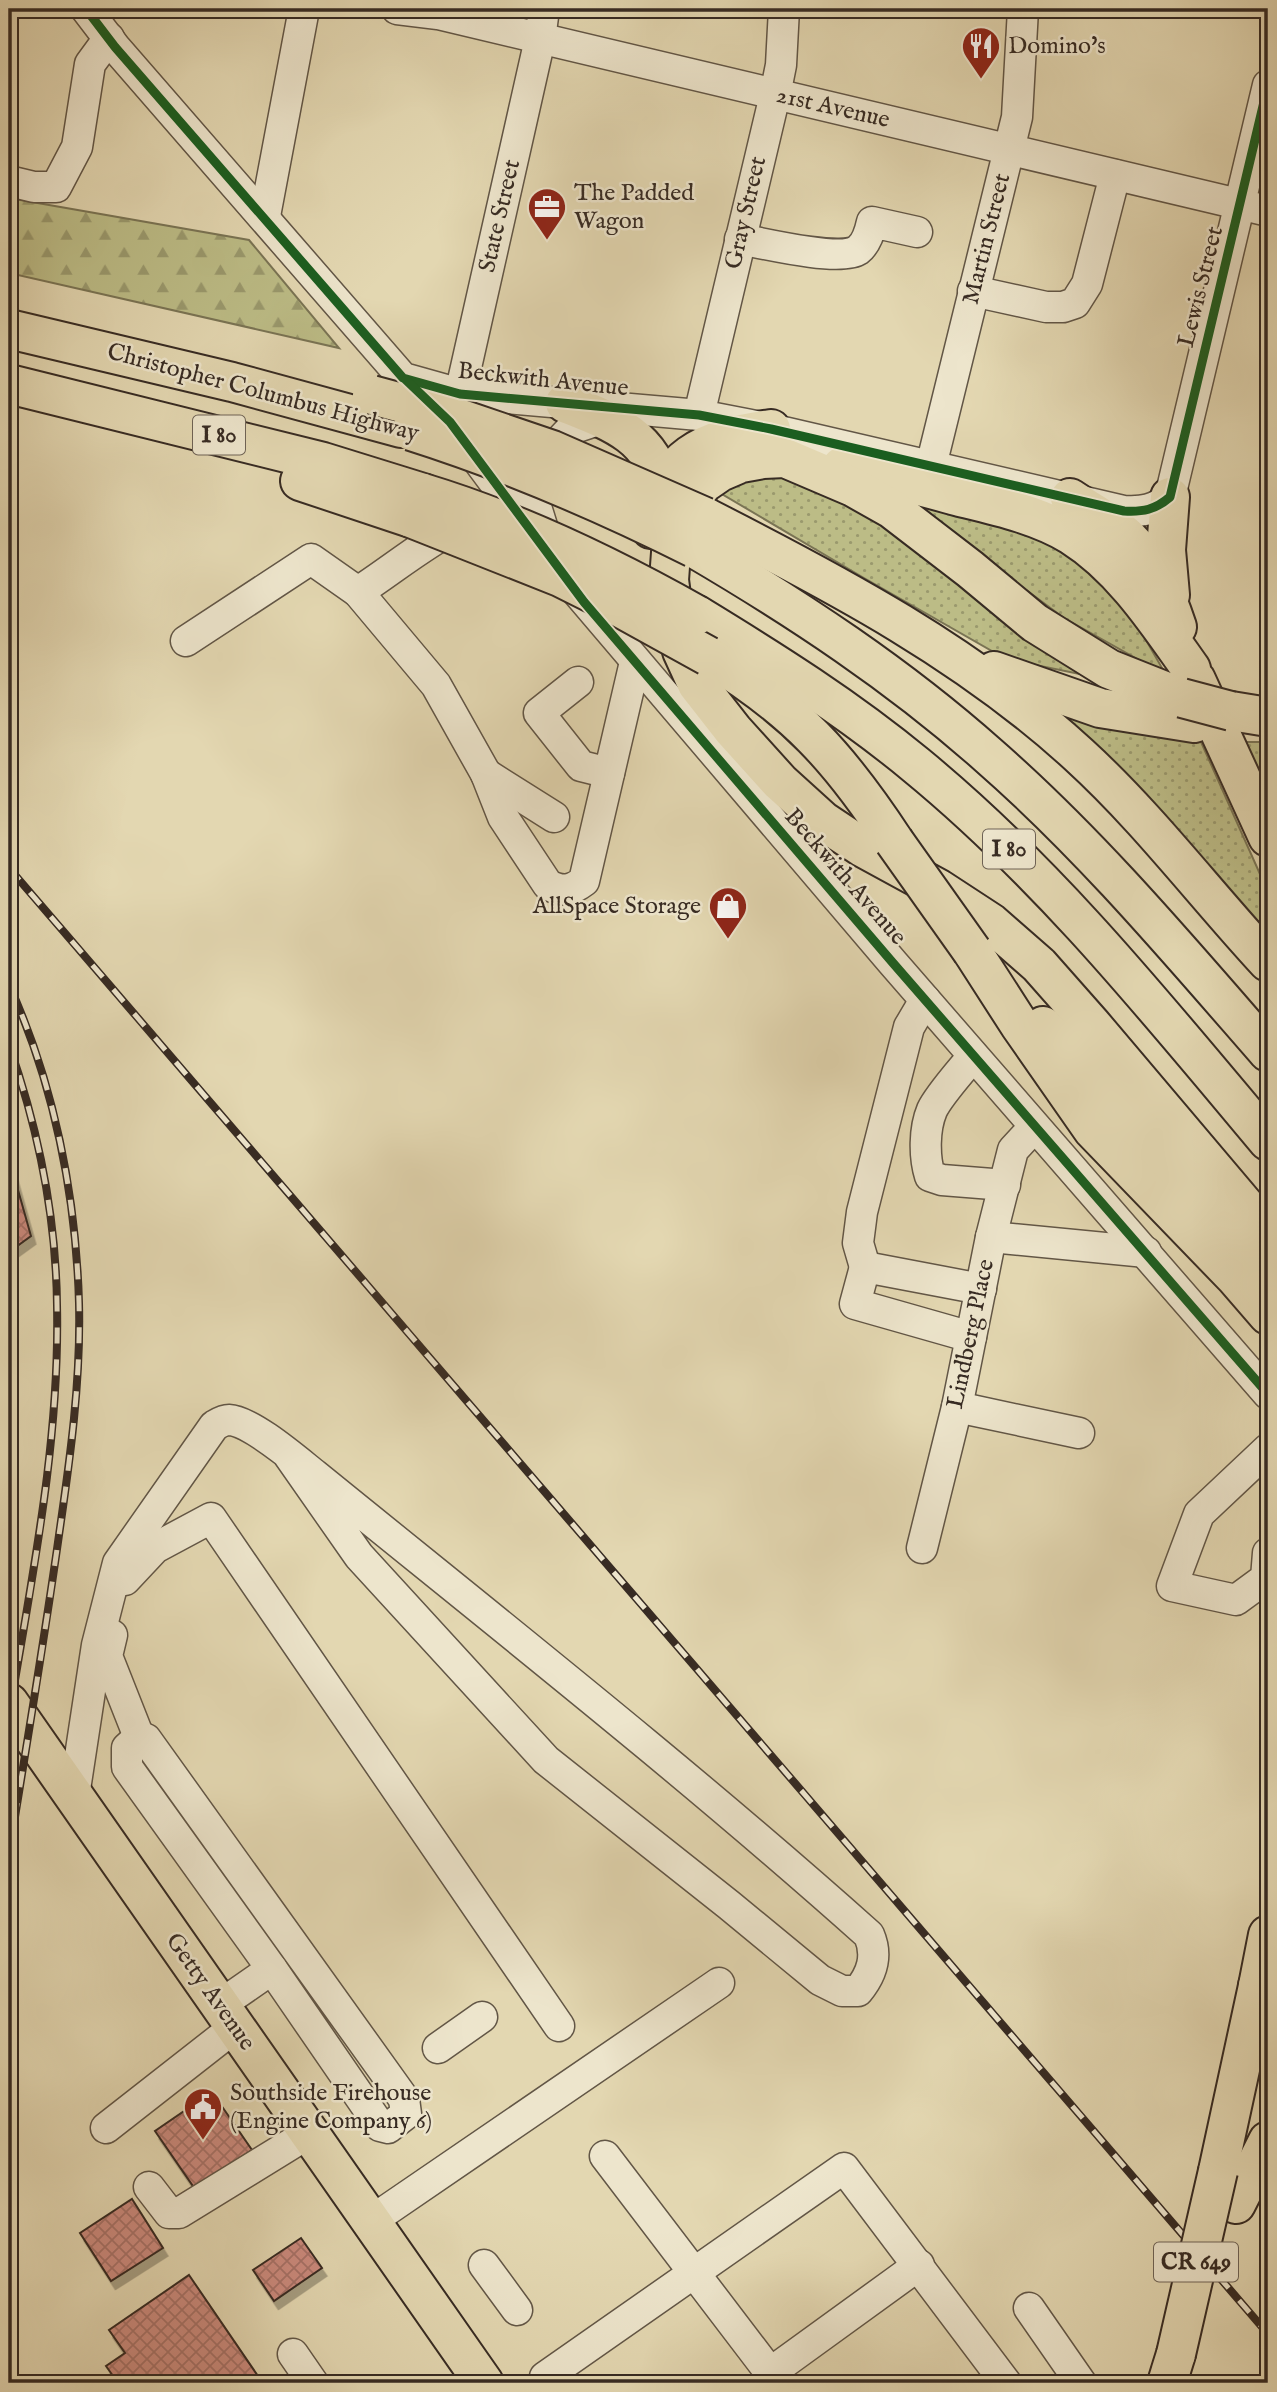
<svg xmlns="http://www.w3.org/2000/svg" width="1277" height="2392" viewBox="0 0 1277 2392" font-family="'IM FELL English',serif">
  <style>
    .grass { fill: url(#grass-dots); stroke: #7a7454; stroke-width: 2 }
    .forest { fill: url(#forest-firs); stroke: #7a7454; stroke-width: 2 }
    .building { fill: url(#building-cross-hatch); stroke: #372b23; stroke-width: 2; filter: url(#shadow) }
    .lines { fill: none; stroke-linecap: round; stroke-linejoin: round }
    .minor-casing { stroke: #625646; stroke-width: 33 }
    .major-casing { stroke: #372b23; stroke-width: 42 }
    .highway-casing { stroke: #372b23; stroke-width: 42 }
    .minor { stroke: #ede5cc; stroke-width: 30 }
    .major { stroke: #e3d7b1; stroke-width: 38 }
    .highway { stroke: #e3d7b1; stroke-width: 38 }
    .rail-casing { stroke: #372b23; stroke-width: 8 }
    .rail { stroke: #ede5cc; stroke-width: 5; stroke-dasharray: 16; stroke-linecap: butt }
    .major-bridge-casing { stroke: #372b23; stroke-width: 42; stroke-linecap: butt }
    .highway-bridge-casing { stroke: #372b23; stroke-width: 42; stroke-linecap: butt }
    .major-bridge { stroke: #e3d7b1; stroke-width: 38 }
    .highway-bridge { stroke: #e3d7b1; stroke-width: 38 }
    .cycleway-casing { stroke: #ede5cc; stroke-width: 13 }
    .cycleway { stroke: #1b5e20; stroke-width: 9 }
    .labels { text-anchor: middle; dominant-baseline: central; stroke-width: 5; stroke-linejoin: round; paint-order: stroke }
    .shield { fill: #ede5cc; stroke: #6e6356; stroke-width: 2 }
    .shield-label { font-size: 23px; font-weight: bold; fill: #372b23 }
    .poi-label { font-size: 24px; fill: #372b23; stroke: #ede5cc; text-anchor: start }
    .street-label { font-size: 24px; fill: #372b23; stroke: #ede5cc }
  </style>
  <defs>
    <pattern id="grass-dots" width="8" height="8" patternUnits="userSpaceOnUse" patternTransform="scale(1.75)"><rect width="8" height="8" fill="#bcbc86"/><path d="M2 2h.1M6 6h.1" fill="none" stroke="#9a996d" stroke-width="1.8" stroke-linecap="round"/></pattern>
    <pattern id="forest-firs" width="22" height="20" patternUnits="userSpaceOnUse" patternTransform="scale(1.75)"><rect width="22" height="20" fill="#bcbc86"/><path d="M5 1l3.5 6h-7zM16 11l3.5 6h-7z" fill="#9a996d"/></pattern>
    <pattern id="building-cross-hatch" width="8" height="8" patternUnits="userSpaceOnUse" patternTransform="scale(1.75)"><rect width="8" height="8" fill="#cb8a7d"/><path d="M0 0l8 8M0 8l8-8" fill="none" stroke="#a67166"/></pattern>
    <filter id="shadow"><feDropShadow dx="4.5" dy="8" stdDeviation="0" flood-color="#0004"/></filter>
  </defs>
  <rect width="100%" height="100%" fill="#e3d7b1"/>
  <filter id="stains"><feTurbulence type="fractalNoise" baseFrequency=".00286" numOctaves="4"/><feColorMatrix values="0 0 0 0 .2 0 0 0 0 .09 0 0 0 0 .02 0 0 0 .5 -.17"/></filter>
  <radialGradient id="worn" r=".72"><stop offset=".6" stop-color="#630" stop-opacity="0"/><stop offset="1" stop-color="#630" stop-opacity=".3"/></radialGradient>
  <g class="grass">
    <polygon points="780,465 876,513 1114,681 1006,659 864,578 710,487"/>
    <polygon points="884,485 1061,536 1114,584 1166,675 1064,618"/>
    <polygon points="1046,699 1197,733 1268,892 1268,932"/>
    <polygon points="1244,742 1268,742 1268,792"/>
  </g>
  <polygon class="forest" points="9,198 249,240 339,348 9,273"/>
  <g class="building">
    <polygon points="9,1158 31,1236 9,1252"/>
    <polygon points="212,2092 252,2150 195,2189 155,2131"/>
    <polygon points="132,2199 163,2248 111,2281 80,2233"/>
    <polygon points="301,2238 322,2268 274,2301 253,2270"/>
    <polygon points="189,2275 260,2379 254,2383 118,2383 106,2366 125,2353 109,2330"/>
  </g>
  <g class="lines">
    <g class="minor-casing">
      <g id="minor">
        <path d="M86 9 115 47 403 378 460 394 699 415 771 429 1124 511C1143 512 1155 510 1170 497L1268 85"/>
        <polyline points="397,9 438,14 1268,211"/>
        <polyline points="9,181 34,187 56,187 77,147 90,64 109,38"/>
        <polyline points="265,216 304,9"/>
        <path d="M740 239C761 243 841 262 858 250 866 244 870 231 872 222L917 232"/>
        <polyline points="973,291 1046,307 1063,307 1075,303 1087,284 1115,175"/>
        <polyline points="454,411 460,394 540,39 544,9"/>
        <polyline points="699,415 775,95 781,65 784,9"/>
        <polyline points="468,447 534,536"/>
        <polyline points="931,466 1017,117 1023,9"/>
        <path d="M460 525C424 543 392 570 358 592L436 685 486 774 503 817 548 885C563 892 571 891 584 881L635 662"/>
        <polyline points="546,539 534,500 540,462 571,429 604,418"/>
        <polyline points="573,587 893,963 1268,1394"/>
        <polyline points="186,641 311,559 358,592"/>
        <polyline points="578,682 539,713 581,766 609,773"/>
        <polyline points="486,774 554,817"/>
        <path d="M973 1056C962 1070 939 1095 932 1110 924 1129 924 1157 930 1176L942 1180 1005 1185"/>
        <polyline points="991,1237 1146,1252"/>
        <polyline points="865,1267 858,1243 862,1212 909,1027 925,1000"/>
        <polyline points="971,1337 855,1304 865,1267 981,1289"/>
        <polyline points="957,1407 1079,1433"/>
        <polyline points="1268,1449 1199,1514 1172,1586 1236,1600 1266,1578 1268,1553"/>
        <polyline points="922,1548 957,1407 991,1237 1013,1150 1025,1137 1037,1130"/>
        <polyline points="125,1580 155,1548 211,1518 559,2026"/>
        <polyline points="112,1635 107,1656 139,1737"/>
        <polygon points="139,1737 146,1739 404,2099 406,2114 388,2128 380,2126 272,1969 127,1767 127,1748"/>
        <path d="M74 1796 97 1645 118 1563 214 1426C219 1423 223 1420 229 1420 251 1421 296 1460 315 1475 501 1626 690 1775 869 1935 878 1956 872 1974 858 1991H842L820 1980 729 1905 546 1760 359 1556 287 1453"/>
        <polyline points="220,2005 272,1969"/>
        <polyline points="438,2048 482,2017"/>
        <polyline points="106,2128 235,2027"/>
        <polyline points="605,2156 778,2383"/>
        <polyline points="149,2187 169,2213 179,2213 309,2133"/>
        <polyline points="371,2221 719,1983"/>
        <polyline points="484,2265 517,2310"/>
        <polyline points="1029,2308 1081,2383"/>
        <polyline points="293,2354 313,2383"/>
        <polyline points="770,2373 919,2265"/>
        <polyline points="545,2377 844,2168 1006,2383"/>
      </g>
    </g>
    <g class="major-casing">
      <g id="major">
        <polyline points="9,1703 484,2383"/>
        <polyline points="1218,2171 1258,1986 1268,1958"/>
        <polyline points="1167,2383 1176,2354"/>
      </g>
    </g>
    <g class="highway-casing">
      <g id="highway">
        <polyline points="9,329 232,382 401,428"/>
        <polyline points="9,384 323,462 423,493"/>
        <path d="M565 403C610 421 652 435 663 488"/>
        <path d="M842 466C881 476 921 486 960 497 997 506 1038 515 1071 535 1122 567 1157 621 1191 669"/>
        <polyline points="300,481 411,518"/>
        <path d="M1070 498C1089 511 1111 522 1128 538 1153 562 1166 594 1177 627"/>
        <path d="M705 517C837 584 969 654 1079 755 1148 818 1205 894 1268 962"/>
        <path d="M651 529C661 456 705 438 771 429"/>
        <path d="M694 548C798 609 898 675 988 755 1090 844 1179 950 1268 1052"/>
        <polyline points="1170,595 1166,550 1170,497"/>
        <path d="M697 615C774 662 847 708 916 765 1049 874 1158 1010 1268 1141"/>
        <path d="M708 656C795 709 839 757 894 841"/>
        <polyline points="994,671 1100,708 1194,723"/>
        <polyline points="1196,680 1268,837"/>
        <polyline points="1182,698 1109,669 1035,623 970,569 892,509 853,487 785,458 763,459 741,463 720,472 704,483 692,497 672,539 669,580 674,619 682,651 697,684 733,730 780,782 823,821 862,847 939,889 991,923 1039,965 1092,1025 1268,1233"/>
        <polyline points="1231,711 1268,717"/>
        <polyline points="972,951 1019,1024 1093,1130 1236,1278 1268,1315"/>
        <polyline points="1043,1026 1268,1266"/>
        <polyline points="1258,1986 1268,1935"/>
        <polyline points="1236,2204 1268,2141"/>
      </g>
    </g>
    <use href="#minor" class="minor"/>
    <use href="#major" class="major"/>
    <use href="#highway" class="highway"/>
    <g class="rail-casing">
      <g id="rail">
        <polyline points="9,868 1268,2334"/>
        <path d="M9 985C54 1083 76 1196 79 1303 81 1381 70 1459 59 1535 44 1642 26 1748 9 1854"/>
        <path d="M9 1045C38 1128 56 1217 57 1305 60 1443 31 1581 9 1716"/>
      </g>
    </g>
    <use href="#rail" class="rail"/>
    <g class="major-bridge-casing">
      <polyline id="major-bridge" points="1176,2354 1218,2171"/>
    </g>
    <g class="highway-bridge-casing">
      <g id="highway-bridge">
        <polyline points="372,395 461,419 552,450 705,517"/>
        <path d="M411 431C509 462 602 502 694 548"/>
        <path d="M423 493C519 522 610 566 697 615"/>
        <polyline points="411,518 560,577 612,603 708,656"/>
        <polyline points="1182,698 1231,711"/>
        <polyline points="894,841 972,951"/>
      </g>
    </g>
    <use href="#major-bridge" class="major-bridge"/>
    <use href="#highway-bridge" class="highway-bridge"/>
    <g class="cycleway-casing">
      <g id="cycleway">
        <path d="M86 9 115 47 403 378 460 394 699 415 771 429 1124 511C1143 512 1155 510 1170 497L1268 85"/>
        <polyline points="406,380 450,422 584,602 893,963 1268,1394"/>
      </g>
    </g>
    <use href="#cycleway" class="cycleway"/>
  </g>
  <defs>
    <g id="restaurant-pin" transform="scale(2.0125)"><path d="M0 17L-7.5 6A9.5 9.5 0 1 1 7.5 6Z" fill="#8f2418" stroke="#ede5cc"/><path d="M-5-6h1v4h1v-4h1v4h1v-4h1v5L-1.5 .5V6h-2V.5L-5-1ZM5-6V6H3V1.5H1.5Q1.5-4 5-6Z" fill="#fff"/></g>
    <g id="office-pin" transform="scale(2.0125)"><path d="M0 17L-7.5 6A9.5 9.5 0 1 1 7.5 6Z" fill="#8f2418" stroke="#ede5cc"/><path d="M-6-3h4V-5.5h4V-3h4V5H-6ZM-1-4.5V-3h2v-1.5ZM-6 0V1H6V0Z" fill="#fff"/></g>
    <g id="shop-pin" transform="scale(2.0125)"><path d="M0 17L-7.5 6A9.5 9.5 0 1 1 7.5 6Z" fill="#8f2418" stroke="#ede5cc"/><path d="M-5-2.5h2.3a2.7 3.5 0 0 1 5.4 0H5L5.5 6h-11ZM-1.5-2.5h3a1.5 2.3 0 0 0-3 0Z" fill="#fff"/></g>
    <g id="civic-pin" transform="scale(2.0125)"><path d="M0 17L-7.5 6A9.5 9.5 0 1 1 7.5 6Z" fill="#8f2418" stroke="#ede5cc"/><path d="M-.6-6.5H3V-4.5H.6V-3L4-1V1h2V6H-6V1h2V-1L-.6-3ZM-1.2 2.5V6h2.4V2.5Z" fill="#fff"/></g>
  </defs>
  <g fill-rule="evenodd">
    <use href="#restaurant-pin" x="981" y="46"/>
    <use href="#office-pin" x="547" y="207"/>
    <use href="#shop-pin" x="728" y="906"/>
    <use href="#civic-pin" x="203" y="2107"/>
  </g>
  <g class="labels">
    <g class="shield">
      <rect x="193" y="415.5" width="52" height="39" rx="5"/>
      <rect x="983" y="829.5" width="52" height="39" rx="5"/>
      <rect x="1154" y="2242.5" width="84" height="39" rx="5"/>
    </g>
    <g class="shield-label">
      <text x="219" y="435">I 80</text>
      <text x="1009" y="849">I 80</text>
      <text x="1196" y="2262">CR 649</text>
    </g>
    <g class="poi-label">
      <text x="1008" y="46">Domino's</text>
      <text x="574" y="193">The Padded<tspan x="574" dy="28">Wagon</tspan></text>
      <text x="701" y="906" text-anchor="end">AllSpace Storage</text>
      <text x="230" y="2093">Southside Firehouse<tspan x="230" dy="28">(Engine Company 6)</tspan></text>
    </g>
    <g class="street-label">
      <text transform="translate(833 108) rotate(13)">21st Avenue</text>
      <text transform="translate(746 213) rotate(-77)">Gray Street</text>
      <text transform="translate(500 216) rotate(-77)">State Street</text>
      <text transform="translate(987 239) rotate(-76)">Martin Street</text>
      <text transform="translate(1201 287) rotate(-76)">Lewis Street</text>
      <text transform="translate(543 380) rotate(6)">Beckwith Avenue</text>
      <text transform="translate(263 393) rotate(15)">Christopher Columbus Highway</text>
      <text transform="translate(845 877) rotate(49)">Beckwith Avenue</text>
      <text transform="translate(971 1334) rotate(-78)">Lindberg Place</text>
      <text transform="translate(210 1992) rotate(55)">Getty Avenue</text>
    </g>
  </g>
  <rect width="1277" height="2392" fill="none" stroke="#e3d7b1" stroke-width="35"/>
  <rect x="10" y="10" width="1256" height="2371" fill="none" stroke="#372b23" stroke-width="3.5"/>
  <rect x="18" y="18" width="1242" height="2357" fill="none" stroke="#372b23" stroke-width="2"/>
  <rect width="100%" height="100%" filter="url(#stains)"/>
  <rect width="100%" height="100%" fill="url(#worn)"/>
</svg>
